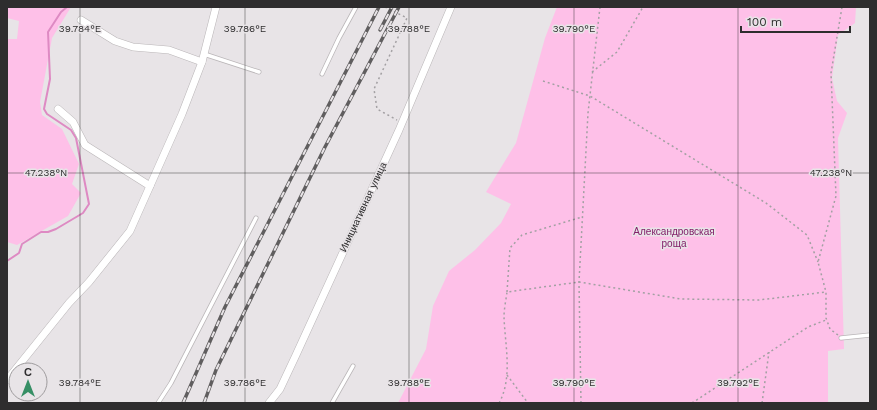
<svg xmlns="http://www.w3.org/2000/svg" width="877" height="410" viewBox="0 0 877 410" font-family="'Work Sans',sans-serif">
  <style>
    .green { fill: #fec0e8 }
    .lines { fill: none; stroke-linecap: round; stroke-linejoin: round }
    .stream { stroke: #de8ac3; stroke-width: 2 }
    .lane-casing { stroke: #bab6b8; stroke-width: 5 }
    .street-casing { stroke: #bab6b8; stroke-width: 8 }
    .path { stroke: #a3a0a3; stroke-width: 1.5; stroke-dasharray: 2 3; stroke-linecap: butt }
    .lane { stroke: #fff; stroke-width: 3.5 }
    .street { stroke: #fff; stroke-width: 7 }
    .rail-casing { stroke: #605e5f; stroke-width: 3.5 }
    .rail { stroke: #e8e4e7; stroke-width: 2; stroke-dasharray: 6; stroke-linecap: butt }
    .ticks { fill: none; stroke: #2e2d2e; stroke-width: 1; stroke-opacity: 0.45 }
    .labels { text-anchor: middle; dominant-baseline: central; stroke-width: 3; stroke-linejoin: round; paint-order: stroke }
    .street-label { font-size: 10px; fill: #2e2d2e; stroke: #e8e4e7 }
    .park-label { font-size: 10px; fill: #82206a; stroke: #e8e4e7 }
    .ticks-label { font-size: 10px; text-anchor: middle; fill: #2e2d2e; stroke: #e8e4e7; stroke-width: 3; stroke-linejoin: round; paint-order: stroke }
  </style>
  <rect width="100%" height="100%" fill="#e8e4e7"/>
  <g class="green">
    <polygon points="7,7 71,7 52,38 40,102 42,115 62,129 79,164 72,184 81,193 68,216 17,245 7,242 7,39 17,39 19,21 7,18"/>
    <polygon points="557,7 856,7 855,23 838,35 832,78 837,101 847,113 838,138 844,349 828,351 828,403 398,403 426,349 433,306 449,271 475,250 501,223 511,204 486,192 516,143 545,38"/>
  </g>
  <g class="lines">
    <polyline class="stream" points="7,261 19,253 22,244 41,232 48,232 56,229 83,213 89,204 76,138 71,130 47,114 44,109 50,79 48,32 61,12 67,7"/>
    <g class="lane-casing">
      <g id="lane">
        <polyline points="204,54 259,72"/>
        <polyline points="322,74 339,38 356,7"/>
        <polyline points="841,338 870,335"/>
        <polyline points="158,403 171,383 256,218"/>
        <polyline points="332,403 353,366"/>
      </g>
    </g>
    <g class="street-casing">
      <g id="street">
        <polyline points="81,20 115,41 133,47 169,50 202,62"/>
        <polyline points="58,109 73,122 85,145 150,186"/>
        <polyline points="7,380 69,303 89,282 130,231 182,114 202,62 216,7"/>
        <polyline points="269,403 280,389 296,355 399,130 451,7"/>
      </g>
    </g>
    <g class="path">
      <polyline points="385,7 407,18 374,89 377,109 397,120"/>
      <polyline points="592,72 617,52 643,7"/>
      <polyline points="543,81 590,96 766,203 807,235 818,262"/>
      <polyline points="507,292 510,248 522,235 582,217"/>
      <polyline points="838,335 830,329 826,318 826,292 818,262 836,196 831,73 842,7"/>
      <polyline points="507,375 528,403"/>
      <path d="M499 403C513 378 505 345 504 317 504 309 506 300 507 292L579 282 681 299 759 300 826 292"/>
      <polyline points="581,403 579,282 588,113 600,7"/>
      <polyline points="692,403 808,327 826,320"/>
      <polyline points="762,403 769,352"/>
    </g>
    <use href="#lane" class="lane"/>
    <use href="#street" class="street"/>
    <g class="rail-casing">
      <g id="rail">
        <polyline points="380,30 392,7"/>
        <polyline points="183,403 225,307 379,7"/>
        <polyline points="204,403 216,370 325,147 399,7"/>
      </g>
    </g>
    <use href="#rail" class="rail"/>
  </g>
  <path class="ticks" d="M80 7V403M245 7V403M409 7V403M574 7V403M738 7V403M7 173H870"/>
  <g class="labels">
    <g class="street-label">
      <text transform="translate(363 207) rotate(-65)">Инициативная улица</text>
    </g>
    <g class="park-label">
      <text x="674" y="231">Александровская<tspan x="674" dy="12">роща</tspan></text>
    </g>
  </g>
  <g class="ticks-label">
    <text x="80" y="32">39.784°E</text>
    <text x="245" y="32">39.786°E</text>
    <text x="409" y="32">39.788°E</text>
    <text x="574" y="32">39.790°E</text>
    <text x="46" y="176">47.238°N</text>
    <text x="831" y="176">47.238°N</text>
    <text x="80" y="386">39.784°E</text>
    <text x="245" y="386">39.786°E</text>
    <text x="409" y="386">39.788°E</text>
    <text x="574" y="386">39.790°E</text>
    <text x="738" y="386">39.792°E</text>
  </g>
  <rect width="877" height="410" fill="none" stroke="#2e2d2e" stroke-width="16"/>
  <g transform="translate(28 382)"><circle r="19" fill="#e8e4e7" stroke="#9e9b9d"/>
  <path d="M0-3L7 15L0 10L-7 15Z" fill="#368f65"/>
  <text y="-6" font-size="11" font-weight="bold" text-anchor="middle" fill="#2e2d2e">С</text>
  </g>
  <path d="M741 26v6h109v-6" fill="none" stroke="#2e2d2e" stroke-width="2"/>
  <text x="747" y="26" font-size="12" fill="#2e2d2e" stroke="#e8e4e7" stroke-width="3" paint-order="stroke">100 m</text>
</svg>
